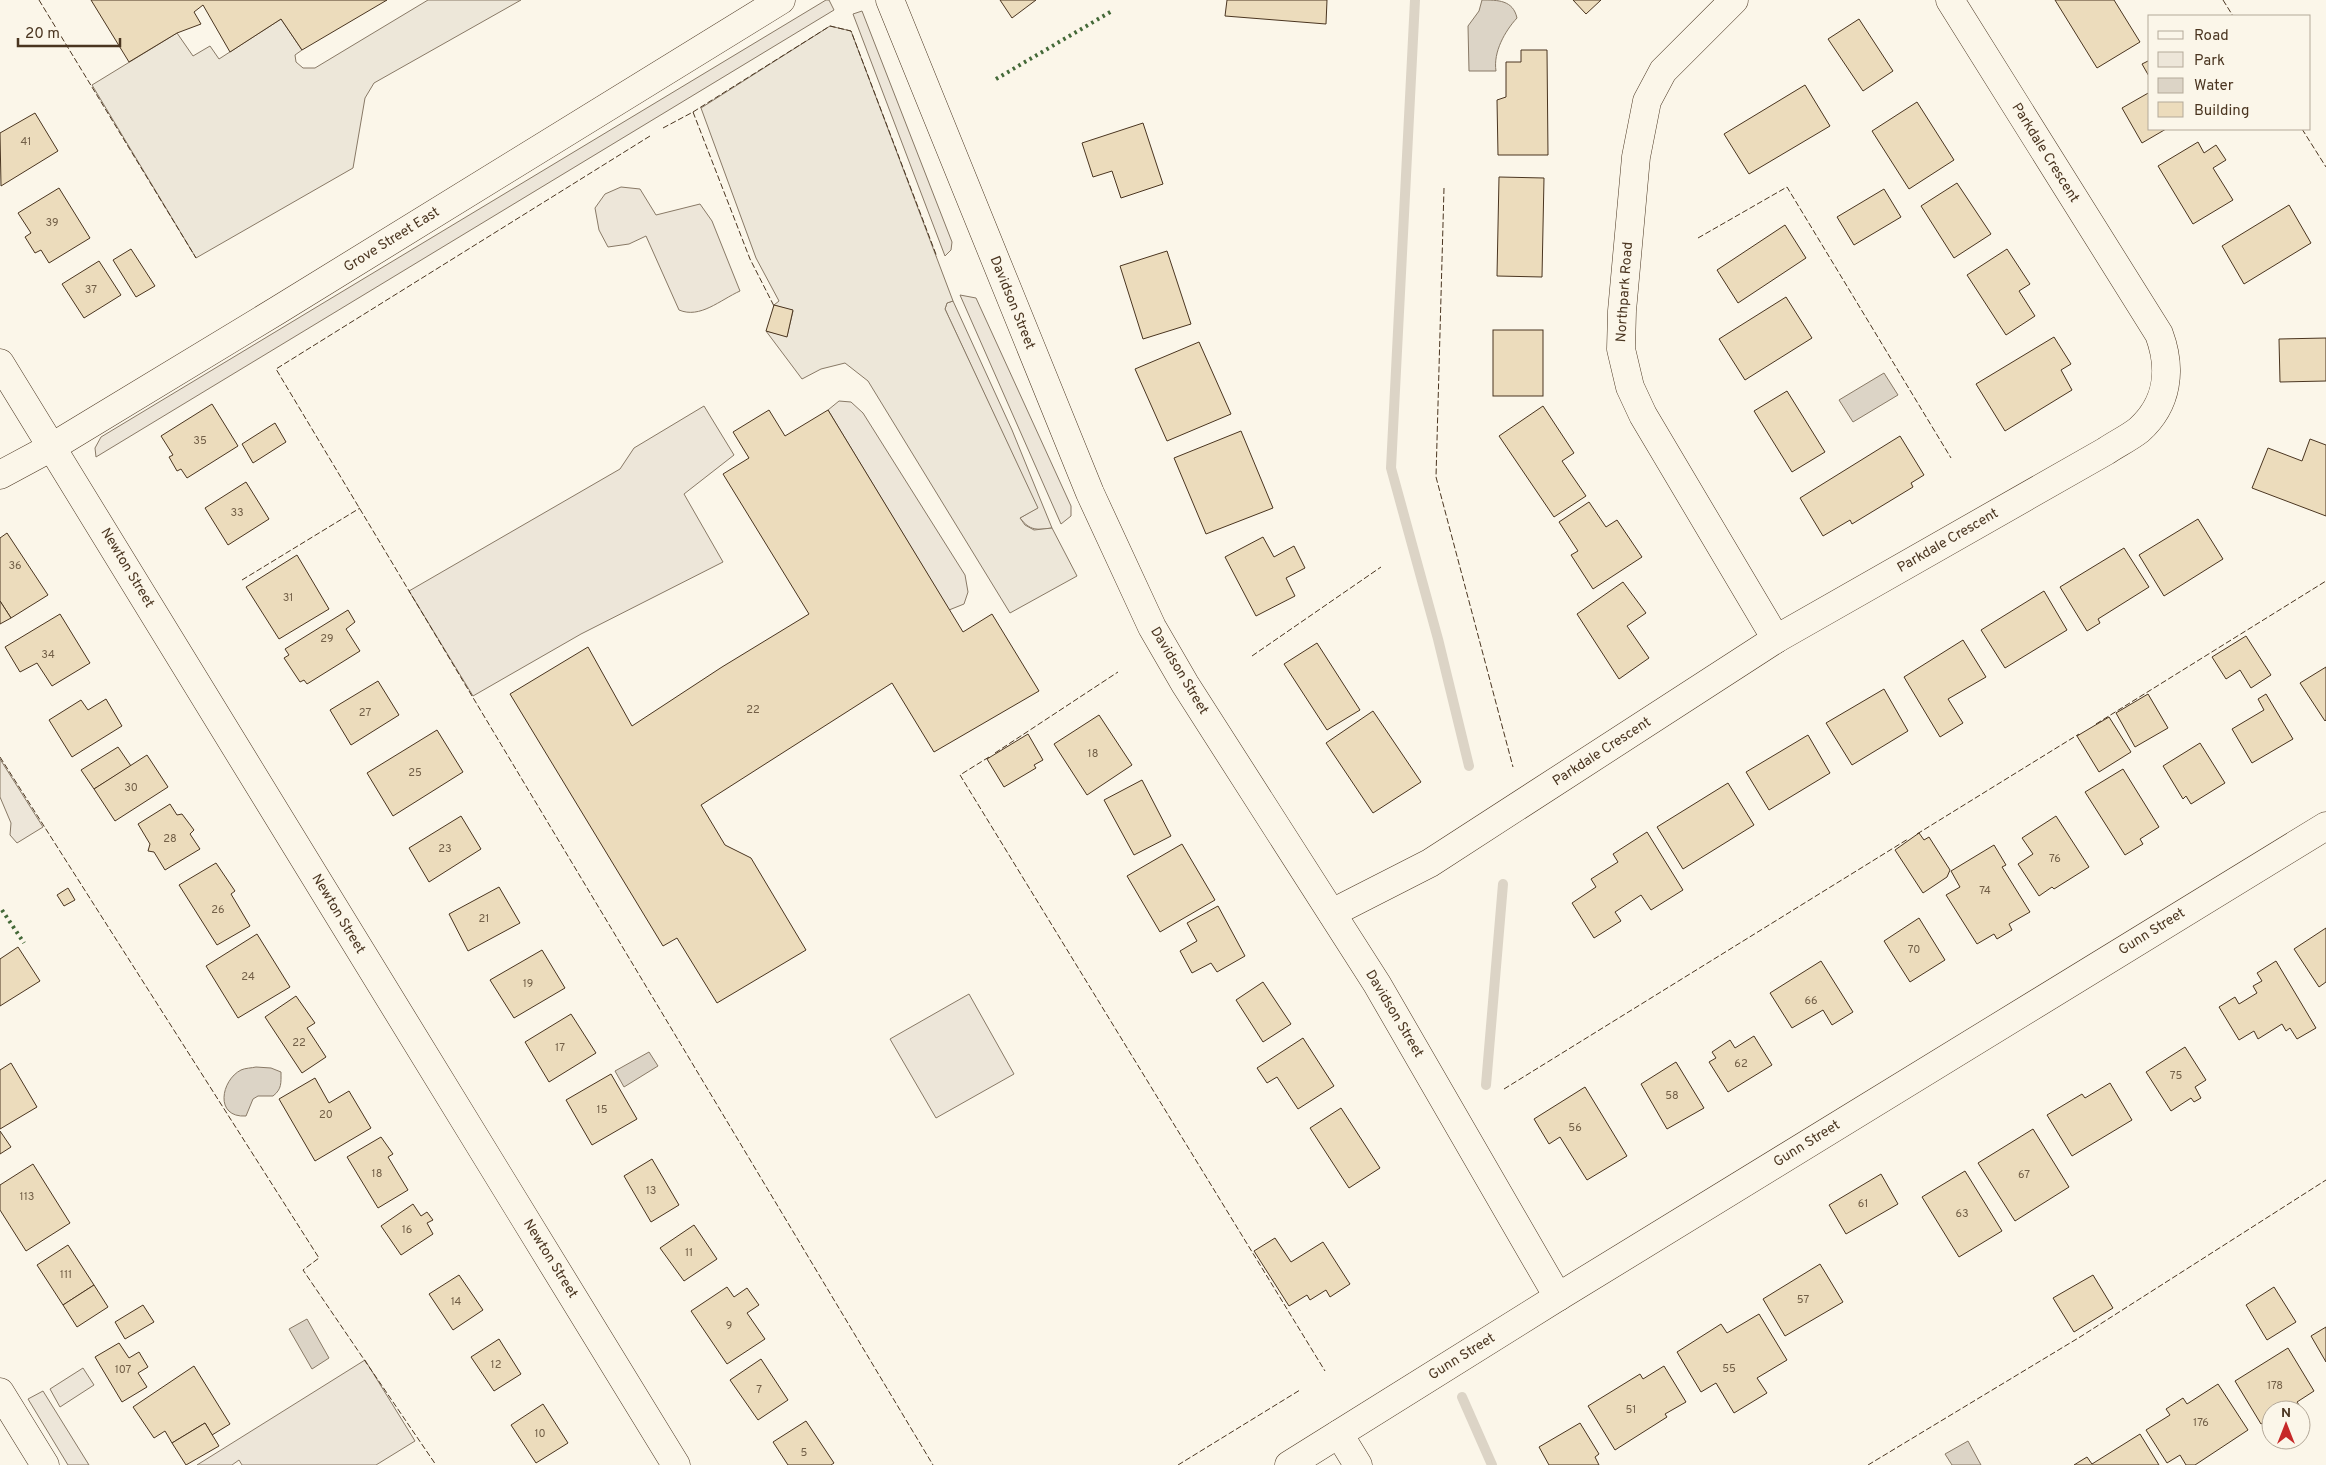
<svg xmlns="http://www.w3.org/2000/svg" width="2326" height="1465" viewBox="0 0 2326 1465" font-family="Overpass,sans-serif">
  <style>
    .green { fill: #ede6d9; stroke: #887966 }
    .parking { fill: #ede7d9; stroke: #887966 }
    .water { fill: #dcd4c6; stroke: #887966 }
    .lines { fill: none; stroke-linecap: round; stroke-linejoin: round }
    .stream { stroke: #dcd4c6; stroke-width: 10 }
    .building { fill: #ecdcbc; stroke: #4a3520 }
    .minor-casing { stroke: #4a3520; stroke-width: 29 }
    .minor { stroke: #fbf6e9; stroke-width: 28 }
    .hedge { stroke: #436837; stroke-width: 4; stroke-dasharray: 2.5 4; stroke-linecap: butt }
    .fence { stroke: #4a3520; stroke-width: 1; stroke-dasharray: 6 2.5; stroke-linecap: butt }
    .labels { text-anchor: middle; dominant-baseline: central; stroke-width: 4; stroke-linejoin: round; paint-order: stroke }
    .number-label { font-size: 11px; fill: #725f47 }
    .street-label { font-size: 14px; fill: #4a3520; stroke: #fbf6e9 }
  </style>
  <rect width="100%" height="100%" fill="#fbf6e9"/>
  <g class="green">
    <polygon points="826,0 829,0 834,10 96,457 95,448 101,437"/>
    <polygon points="862,11 952,242 951,250 945,256 853,14"/>
    <path d="M621 187 640 189 656 215 700 204 712 221 740 291C720 300 700 319 679 310L646 236 629 244 608 247 599 230 595 208 605 194Z"/>
    <polygon points="960,295 976,298 1071,506 1071,516 1061,524"/>
    <path d="M953 301 1012 430 1052 528C1037 530 1030 531 1020 518L1037 508 945 309 947 303Z"/>
    <polygon points="839,401 851,402 863,413 965,575 968,592 964,604 949,610 828,410"/>
    <polygon points="704,406 734,455 684,494 723,562 581,634 473,696 409,591 620,469 634,448"/>
    <polygon points="0,759 43,827 17,843 10,835 11,823 0,797"/>
    <polygon points="969,994 1014,1074 936,1118 890,1039"/>
    <polygon points="365,1360 415,1441 376,1465 242,1465 239,1460 232,1465 197,1465"/>
    <polygon points="83,1368 94,1385 60,1407 50,1389"/>
    <polygon points="43,1391 89,1465 68,1465 28,1399"/>
  </g>
  <g class="parking">
    <polygon points="428,0 521,0 374,83 365,98 353,168 196,258 92,85 177,33 193,56 210,46 219,59 281,19 302,50 295,55 296,62 303,68 315,68"/>
    <polygon points="830,26 851,31 953,301 947,303 945,309 1038,508 1020,518 1025,525 1034,530 1052,528 1077,576 1010,613 868,381 845,363 821,369 802,379 766,331 787,336 793,311 774,305 779,301 756,258 701,108"/>
  </g>
  <g class="water">
    <path d="M1482 0C1498 0 1513 0 1517 18 1505 31 1493 52 1496 71H1469L1468 26 1479 11Z"/>
    <polygon points="1884,373 1898,395 1853,422 1839,400"/>
    <polygon points="649,1052 658,1066 624,1087 615,1071"/>
    <path d="M256 1067 271 1068 281 1072C281 1083 282 1089 273 1096H258L253 1099 246 1116C214 1118 221 1080 241 1070 245 1068 252 1068 256 1067Z"/>
    <polygon points="307,1319 329,1358 312,1369 289,1329"/>
    <polygon points="1968,1441 1981,1465 1952,1465 1945,1454"/>
  </g>
  <g class="lines">
    <g class="stream">
      <polyline points="1415,0 1391,468 1438,639 1469,766"/>
      <polyline points="1486,1085 1503,884"/>
      <polyline points="1462,1397 1492,1465"/>
    </g>
  </g>
  <g class="building">
    <polygon points="91,0 387,0 302,50 281,19 230,52 203,5 194,12 201,24 177,33 129,62"/>
    <polygon points="1000,0 1036,0 1012,18"/>
    <polygon points="1227,0 1327,0 1326,24 1225,16"/>
    <polygon points="1573,0 1601,0 1586,14"/>
    <polygon points="2055,0 2114,0 2140,42 2097,68"/>
    <polygon points="1859,19 1893,71 1863,91 1828,39"/>
    <polygon points="1521,50 1547,50 1548,155 1498,155 1497,100 1506,97 1506,62 1521,62"/>
    <polygon points="2150,60 2150,78 2142,64"/>
    <polygon points="1805,85 1830,126 1749,174 1724,134"/>
    <polygon points="2150,92 2150,129 2166,129 2142,143 2122,108"/>
    <polygon points="1917,102 1954,160 1909,189 1872,131"/>
    <polygon points="35,113 58,151 1,186 0,133"/>
    <polygon points="1143,123 1163,184 1121,198 1112,171 1093,177 1082,143"/>
    <polygon points="2198,142 2204,153 2216,145 2226,160 2213,168 2233,200 2193,224 2158,166"/>
    <polygon points="1499,177 1544,178 1542,277 1497,276"/>
    <polygon points="1957,183 1991,234 1954,258 1921,206"/>
    <polygon points="59,188 90,238 49,263 41,250 35,253 25,237 31,233 18,213"/>
    <polygon points="1884,189 1901,217 1854,245 1837,217"/>
    <polygon points="2289,205 2311,243 2244,284 2222,246"/>
    <polygon points="1785,225 1806,258 1738,303 1717,270"/>
    <polygon points="131,249 155,286 136,297 113,260"/>
    <polygon points="2007,249 2030,284 2019,291 2035,316 2006,335 1967,275"/>
    <polygon points="1167,251 1191,324 1143,339 1120,266"/>
    <polygon points="99,261 121,295 84,318 62,284"/>
    <polygon points="1786,297 1812,338 1745,380 1719,339"/>
    <polygon points="774,305 793,310 787,337 766,331"/>
    <rect x="1493" y="330" width="50" height="66"/>
    <polygon points="2054,337 2071,364 2061,370 2072,390 2005,431 1976,384"/>
    <polygon points="2326,338 2326,381 2280,382 2279,339"/>
    <polygon points="1199,342 1231,414 1167,441 1135,369"/>
    <polygon points="1787,391 1825,452 1792,472 1754,411"/>
    <polygon points="212,404 238,446 187,478 181,469 177,471 169,457 173,455 161,436"/>
    <polygon points="1543,406 1574,453 1562,461 1586,496 1554,517 1499,436"/>
    <polygon points="769,410 785,436 828,410 963,632 992,614 1039,691 934,752 892,683 701,805 725,845 751,858 806,950 717,1003 677,938 663,946 510,694 588,647 632,726 722,667 809,614 723,474 749,458 733,432"/>
    <polygon points="275,423 286,442 253,463 242,444"/>
    <polygon points="1241,431 1273,508 1206,534 1174,458"/>
    <polygon points="1900,436 1924,475 1911,483 1913,487 1852,524 1850,520 1823,536 1800,498"/>
    <polygon points="2310,439 2326,445 2326,516 2252,488 2268,448 2302,461"/>
    <polygon points="246,482 269,519 228,545 205,508"/>
    <polygon points="1589,502 1606,527 1617,520 1642,557 1593,589 1571,555 1578,551 1559,522"/>
    <polygon points="2198,519 2223,559 2164,596 2139,555"/>
    <polygon points="7,533 48,595 11,618 0,601 0,538"/>
    <polygon points="1263,537 1274,557 1294,546 1305,568 1286,578 1295,596 1256,616 1225,557"/>
    <polygon points="2124,548 2149,587 2098,619 2100,623 2087,631 2060,587"/>
    <polygon points="297,555 329,609 279,639 246,587"/>
    <polygon points="1623,582 1646,613 1627,626 1649,658 1619,679 1577,614"/>
    <polygon points="2044,591 2067,630 2005,668 1981,630"/>
    <polygon points="0,601 11,618 0,624"/>
    <polygon points="348,610 355,622 346,629 360,651 307,684 304,680 300,682 284,658 289,655 285,649"/>
    <polygon points="60,614 90,663 52,686 37,663 20,672 5,647"/>
    <polygon points="2246,636 2271,675 2251,688 2240,670 2226,679 2212,657"/>
    <polygon points="1963,640 1986,677 1948,699 1963,723 1940,737 1904,677"/>
    <polygon points="1317,643 1360,710 1327,730 1284,664"/>
    <polygon points="2326,667 2326,720 2325,721 2300,683"/>
    <polygon points="378,681 399,715 351,745 330,710"/>
    <polygon points="1884,689 1908,731 1852,765 1826,723"/>
    <polygon points="2148,694 2168,728 2135,747 2116,713"/>
    <polygon points="2266,694 2293,739 2252,763 2232,729 2264,710 2258,699"/>
    <polygon points="106,699 122,726 72,757 49,720 81,700 88,710"/>
    <polygon points="1373,711 1421,782 1373,813 1326,743"/>
    <polygon points="1099,715 1132,765 1087,795 1054,744"/>
    <polygon points="2109,717 2131,752 2099,772 2077,736"/>
    <polygon points="437,730 463,772 393,816 367,773"/>
    <polygon points="1028,734 1043,760 1034,765 1036,768 1004,787 987,759"/>
    <polygon points="1808,735 1830,773 1769,810 1746,772"/>
    <polygon points="2200,743 2225,783 2191,804 2186,796 2183,799 2163,766"/>
    <polygon points="118,747 131,766 94,789 81,770"/>
    <polygon points="147,755 168,787 115,821 94,789"/>
    <polygon points="2123,769 2159,827 2140,839 2143,844 2125,855 2085,792"/>
    <polygon points="1142,780 1171,836 1134,855 1104,800"/>
    <polygon points="1728,783 1754,825 1683,869 1657,827"/>
    <polygon points="170,804 177,815 182,814 194,830 190,834 200,849 165,870 154,852 148,851 150,844 138,824"/>
    <polygon points="461,816 481,849 429,882 409,848"/>
    <polygon points="2056,816 2089,867 2054,889 2052,887 2039,896 2018,864 2033,854 2022,838"/>
    <polygon points="1647,832 1683,890 1651,910 1641,895 1615,912 1621,921 1594,938 1572,903 1596,887 1591,879 1618,862 1613,854"/>
    <polygon points="1919,833 1924,840 1929,837 1950,870 1947,877 1923,893 1895,850"/>
    <polygon points="1182,844 1215,900 1160,932 1127,876"/>
    <polygon points="1994,845 2006,865 2002,867 2030,912 2009,924 2012,930 1997,939 1994,934 1977,944 1946,895 1960,887 1951,871"/>
    <polygon points="216,863 235,891 231,894 250,926 217,945 179,885"/>
    <polygon points="499,887 520,923 468,951 449,914"/>
    <polygon points="68,888 75,900 64,906 57,895"/>
    <polygon points="1218,906 1245,956 1217,972 1211,963 1192,973 1180,951 1197,941 1187,923"/>
    <polygon points="1919,918 1945,960 1910,982 1884,941"/>
    <polygon points="2326,928 2326,982 2319,987 2294,949"/>
    <polygon points="257,934 290,987 238,1018 206,966"/>
    <polygon points="18,947 40,981 0,1006 0,959"/>
    <polygon points="542,950 565,988 514,1018 490,980"/>
    <polygon points="1821,961 1853,1012 1832,1025 1823,1010 1792,1028 1770,993"/>
    <polygon points="2276,961 2316,1028 2297,1039 2290,1028 2286,1031 2282,1024 2258,1039 2254,1031 2239,1040 2219,1007 2235,997 2239,1004 2257,993 2253,986 2262,981 2257,973"/>
    <polygon points="1263,982 1291,1024 1263,1042 1236,1000"/>
    <polygon points="296,996 315,1023 307,1028 326,1057 302,1073 265,1017"/>
    <polygon points="571,1014 596,1053 549,1082 525,1042"/>
    <polygon points="1754,1036 1772,1065 1728,1092 1709,1062 1716,1058 1712,1052 1730,1040 1735,1048"/>
    <polygon points="1303,1038 1334,1086 1298,1109 1277,1077 1267,1083 1257,1068"/>
    <polygon points="2185,1047 2206,1080 2195,1087 2201,1098 2194,1102 2191,1098 2171,1111 2146,1072"/>
    <polygon points="1676,1062 1704,1108 1667,1129 1641,1084"/>
    <polygon points="11,1063 37,1107 0,1129 0,1070"/>
    <polygon points="611,1074 637,1119 592,1145 566,1100"/>
    <polygon points="315,1078 329,1103 349,1091 371,1128 315,1161 279,1099"/>
    <polygon points="2110,1083 2132,1120 2072,1156 2047,1115 2082,1094 2085,1098"/>
    <polygon points="1585,1087 1627,1156 1587,1180 1560,1137 1549,1144 1534,1119"/>
    <polygon points="1341,1108 1380,1168 1349,1188 1310,1128"/>
    <polygon points="2033,1129 2069,1187 2015,1221 1978,1163"/>
    <polygon points="0,1131 11,1147 0,1154"/>
    <polygon points="381,1137 393,1154 388,1157 408,1190 378,1208 347,1157"/>
    <polygon points="652,1159 679,1205 651,1222 624,1176"/>
    <polygon points="33,1164 70,1223 26,1251 0,1210 0,1185"/>
    <polygon points="1965,1171 2002,1231 1959,1257 1922,1197"/>
    <polygon points="1881,1174 1898,1204 1846,1234 1829,1205"/>
    <polygon points="413,1204 421,1216 427,1212 433,1220 427,1223 433,1234 401,1255 381,1226"/>
    <polygon points="694,1225 717,1259 684,1281 660,1248"/>
    <polygon points="1275,1238 1291,1262 1323,1242 1350,1284 1330,1297 1326,1290 1310,1300 1307,1295 1289,1306 1254,1251"/>
    <polygon points="68,1245 94,1285 63,1305 37,1265"/>
    <polygon points="1820,1264 1843,1302 1785,1336 1763,1299"/>
    <polygon points="459,1275 483,1310 453,1330 429,1294"/>
    <polygon points="2093,1275 2113,1308 2074,1332 2053,1298"/>
    <polygon points="94,1285 108,1307 77,1327 63,1305"/>
    <polygon points="727,1287 734,1297 747,1288 759,1305 747,1313 765,1339 727,1364 691,1311"/>
    <polygon points="2274,1287 2296,1322 2267,1340 2246,1305"/>
    <polygon points="143,1305 154,1322 125,1339 115,1322"/>
    <polygon points="1759,1314 1787,1360 1757,1378 1767,1393 1734,1413 1716,1383 1701,1392 1677,1352 1721,1324 1727,1333"/>
    <polygon points="2326,1327 2326,1362 2311,1336"/>
    <polygon points="499,1339 521,1374 494,1391 471,1357"/>
    <polygon points="119,1343 129,1358 139,1352 148,1367 138,1373 147,1387 122,1402 95,1357"/>
    <polygon points="2288,1348 2314,1391 2297,1402 2301,1408 2271,1410 2271,1418 2261,1424 2235,1381"/>
    <polygon points="761,1359 788,1400 758,1420 730,1380"/>
    <polygon points="194,1366 230,1424 212,1435 205,1423 172,1443 165,1431 154,1438 133,1407"/>
    <polygon points="1664,1366 1686,1402 1665,1414 1667,1417 1615,1450 1588,1406 1640,1374 1643,1379"/>
    <polygon points="2218,1384 2248,1430 2195,1465 2186,1465 2180,1455 2167,1463 2146,1430 2170,1415 2166,1409 2183,1398 2187,1404"/>
    <polygon points="543,1404 568,1443 536,1463 511,1425"/>
    <polygon points="806,1421 834,1463 831,1465 788,1465 773,1442"/>
    <polygon points="205,1423 219,1446 186,1465 172,1443"/>
    <polygon points="1580,1423 1599,1454 1595,1457 1599,1465 1549,1465 1539,1447"/>
    <polygon points="2140,1434 2159,1465 2074,1465 2087,1457 2092,1464"/>
  </g>
  <g class="lines">
    <g class="minor-casing">
      <g id="minor">
        <polyline points="890,0 1090,493 1152,627 1185,684 1377,984 1558,1297"/>
        <polyline points="1734,0 1663,71 1647,101 1636,157 1622,311 1621,349 1630,387 1643,415 1776,639"/>
        <polyline points="0,363 676,1465"/>
        <polyline points="0,475 52,447 278,310 781,0"/>
        <path d="M1332 913 1430 863 1776 639 2106 451C2116 444 2129 438 2139 430 2168 404 2172 369 2159 334L1950 0"/>
        <polyline points="0,1392 45,1465"/>
        <polyline points="1339,1434 1358,1465"/>
        <polyline points="1289,1465 1558,1297 2326,826"/>
      </g>
    </g>
    <use href="#minor" class="minor"/>
    <g class="hedge">
      <polyline points="996,79 1112,11"/>
      <polyline points="2,910 24,943"/>
    </g>
    <g class="fence">
      <polyline points="39,0 196,258"/>
      <polyline points="2223,0 2233,16"/>
      <polyline points="693,112 830,26 851,31 937,257"/>
      <polyline points="663,128 693,112 750,259 774,306"/>
      <polyline points="2302,129 2326,167"/>
      <polyline points="650,136 276,369 933,1465"/>
      <polyline points="1444,188 1436,477 1513,767"/>
      <polyline points="1698,238 1787,187 1951,458"/>
      <polyline points="242,580 360,508"/>
      <polyline points="1252,656 1381,567"/>
      <polyline points="2096,724 2326,581"/>
      <polyline points="995,753 1118,672"/>
      <polyline points="0,757 319,1258 303,1270 436,1465"/>
      <polyline points="989,757 960,775 1325,1371"/>
      <polyline points="1917,834 2079,734"/>
      <polyline points="1504,1089 1908,839"/>
      <polyline points="1178,1465 1300,1390"/>
      <polyline points="1868,1465 2080,1337 2326,1180"/>
    </g>
  </g>
  <g class="labels">
    <g class="number-label">
      <text x="26" y="142">41</text>
      <text x="52" y="223">39</text>
      <text x="91" y="290">37</text>
      <text x="200" y="441">35</text>
      <text x="237" y="513">33</text>
      <text x="15" y="566">36</text>
      <text x="288" y="598">31</text>
      <text x="327" y="639">29</text>
      <text x="48" y="655">34</text>
      <text x="753" y="710">22</text>
      <text x="365" y="713">27</text>
      <text x="1093" y="754">18</text>
      <text x="415" y="773">25</text>
      <text x="131" y="788">30</text>
      <text x="170" y="839">28</text>
      <text x="445" y="849">23</text>
      <text x="2055" y="859">76</text>
      <text x="1985" y="891">74</text>
      <text x="218" y="910">26</text>
      <text x="484" y="919">21</text>
      <text x="1914" y="950">70</text>
      <text x="248" y="977">24</text>
      <text x="528" y="984">19</text>
      <text x="1811" y="1001">66</text>
      <text x="299" y="1043">22</text>
      <text x="560" y="1048">17</text>
      <text x="1741" y="1064">62</text>
      <text x="2176" y="1076">75</text>
      <text x="1672" y="1096">58</text>
      <text x="602" y="1110">15</text>
      <text x="326" y="1115">20</text>
      <text x="1575" y="1128">56</text>
      <text x="377" y="1174">18</text>
      <text x="2024" y="1175">67</text>
      <text x="651" y="1191">13</text>
      <text x="27" y="1197">113</text>
      <text x="1863" y="1204">61</text>
      <text x="1962" y="1214">63</text>
      <text x="407" y="1230">16</text>
      <text x="689" y="1253">11</text>
      <text x="66" y="1275">111</text>
      <text x="1803" y="1300">57</text>
      <text x="456" y="1302">14</text>
      <text x="729" y="1326">9</text>
      <text x="496" y="1365">12</text>
      <text x="1729" y="1369">55</text>
      <text x="123" y="1370">107</text>
      <text x="2275" y="1386">178</text>
      <text x="759" y="1390">7</text>
      <text x="1631" y="1410">51</text>
      <text x="2201" y="1423">176</text>
      <text x="540" y="1434">10</text>
      <text x="804" y="1453">5</text>
    </g>
    <g class="street-label">
      <text transform="translate(2045 153) rotate(58)">Parkdale Crescent</text>
      <text transform="translate(392 240) rotate(-32)">Grove Street East</text>
      <text transform="translate(1625 292) rotate(-86)">Northpark Road</text>
      <text transform="translate(1012 303) rotate(68)">Davidson Street</text>
      <text transform="translate(1948 541) rotate(-30)">Parkdale Crescent</text>
      <text transform="translate(127 568) rotate(59)">Newton Street</text>
      <text transform="translate(1179 671) rotate(59)">Davidson Street</text>
      <text transform="translate(1602 752) rotate(-33)">Parkdale Crescent</text>
      <text transform="translate(338 914) rotate(59)">Newton Street</text>
      <text transform="translate(2152 932) rotate(-32)">Gunn Street</text>
      <text transform="translate(1394 1014) rotate(59)">Davidson Street</text>
      <text transform="translate(1807 1144) rotate(-32)">Gunn Street</text>
      <text transform="translate(550 1259) rotate(58)">Newton Street</text>
      <text transform="translate(1462 1357) rotate(-32)">Gunn Street</text>
    </g>
  </g>
  <rect x="2148" y="15" width="162" height="115" fill="#fbf6e9" stroke="#b4a999"/>
  <rect x="2158" y="31" width="25" height="8" fill="#fbf6e9" stroke="#b4a999"/>
  <text x="2194" y="40" font-size="15" fill="#4a3520">Road</text>
  <rect x="2158" y="52" width="25" height="15" fill="#ede6d9" stroke="#b4a999"/>
  <text x="2194" y="65" font-size="15" fill="#4a3520">Park</text>
  <rect x="2158" y="78" width="25" height="15" fill="#dcd4c6" stroke="#b4a999"/>
  <text x="2194" y="90" font-size="15" fill="#4a3520">Water</text>
  <rect x="2158" y="102" width="25" height="15" fill="#ecdcbc" stroke="#b4a999"/>
  <text x="2194" y="115" font-size="15" fill="#4a3520">Building</text>
  <g transform="translate(2286 1425)"><circle r="24" fill="#fbf6e9" stroke="#b4a999"/>
  <path d="M0-4L9 19L0 12L-9 19Z" fill="#c62828"/>
  <text y="-8" font-size="14" font-weight="bold" text-anchor="middle" fill="#4a3520">N</text>
  </g>
  <path d="M18 38v8h102v-8" fill="none" stroke="#4a3520" stroke-width="2.5"/>
  <text x="25" y="38" font-size="15" fill="#4a3520" stroke="#fbf6e9" stroke-width="4" paint-order="stroke">20 m</text>
</svg>
